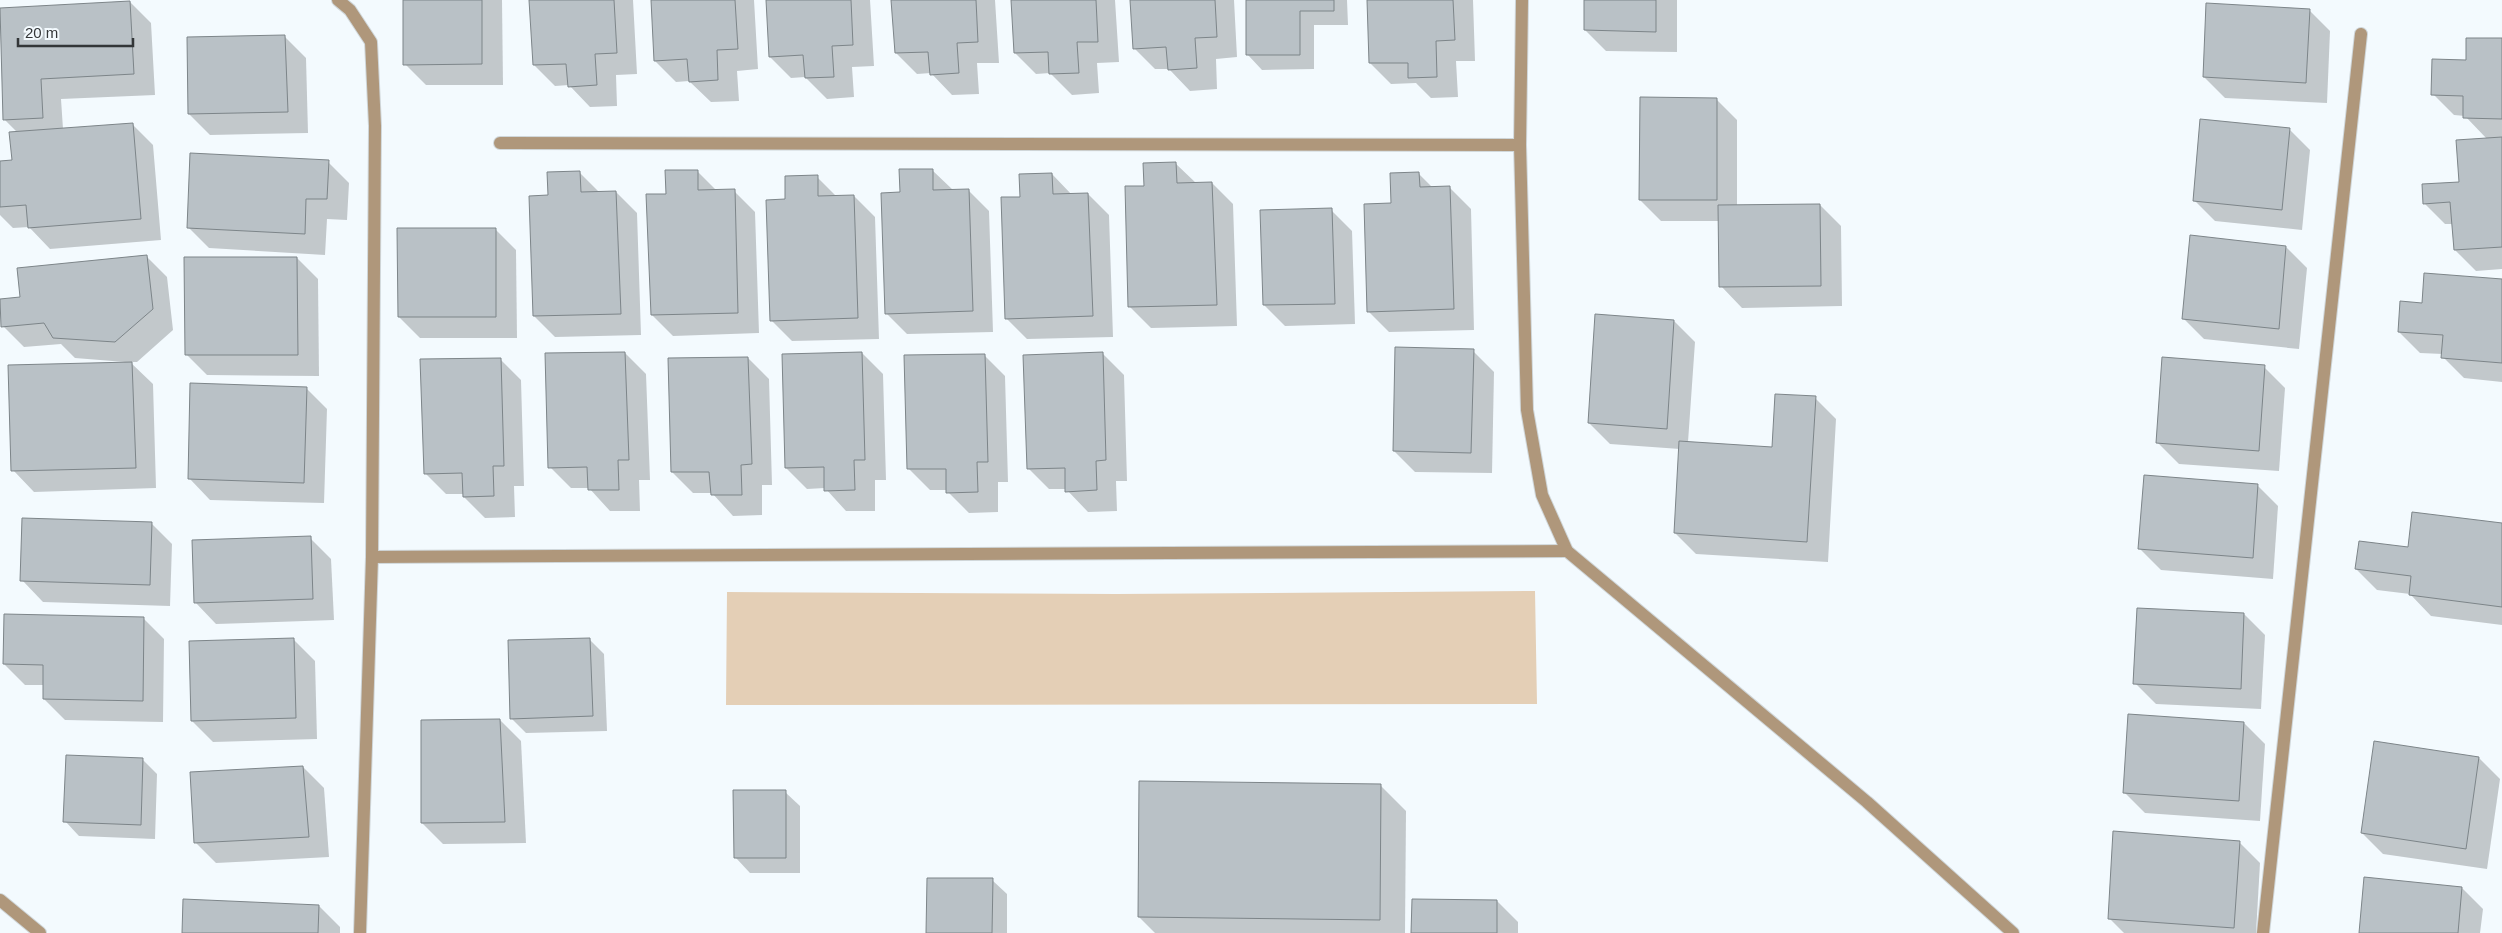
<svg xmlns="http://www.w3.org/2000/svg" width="2502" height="933" viewBox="0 0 2502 933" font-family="Arial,sans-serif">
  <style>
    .green { fill: #e4cfb6 }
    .shadow { fill: #0003 }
    .building { fill: #b9c1c6; stroke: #7d8589 }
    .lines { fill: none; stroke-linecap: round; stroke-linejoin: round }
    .minor-casing { stroke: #d0d7da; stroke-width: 14 }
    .minor { stroke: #af977b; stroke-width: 12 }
  </style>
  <rect width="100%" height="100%" fill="#f3fafe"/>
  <polygon class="green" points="1535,591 1537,704 726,705 727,592 1116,594"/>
  <g class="shadow">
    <polygon points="404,0 502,0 503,85 426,85 405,64"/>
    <polygon points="530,0 633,0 637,74 616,75 617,106 590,107 569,85 555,86 534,65"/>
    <polygon points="652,0 754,0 758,69 737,71 739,101 711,102 689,81 676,82 655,61"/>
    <polygon points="767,0 870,0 874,66 852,67 854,97 827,99 805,77 791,78 770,57"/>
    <polygon points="893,0 995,0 999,63 977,63 979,94 952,95 931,73 917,74 896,53"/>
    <polygon points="1012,0 1115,0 1119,62 1097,63 1099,93 1072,95 1050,73 1036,74 1015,53"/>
    <polygon points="1131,0 1234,0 1237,57 1216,59 1217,89 1190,91 1169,69 1155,69 1134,48"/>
    <polygon points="1247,0 1347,0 1348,25 1314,25 1314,69 1262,70 1248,55"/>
    <polygon points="1368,0 1473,0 1475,61 1456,61 1458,97 1431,98 1416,83 1391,84 1370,63"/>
    <polygon points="1585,0 1677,0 1677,52 1606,51 1585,30"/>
    <polygon points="130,2 151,23 155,95 61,99 63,129 132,124 153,145 161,240 50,249 29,227 13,228 0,215 0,162 13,161 17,132 5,120 0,9"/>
    <polygon points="2309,10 2330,31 2327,103 2225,98 2204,77"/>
    <polygon points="285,37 306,58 308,133 210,135 189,114"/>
    <polygon points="2502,40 2502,269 2476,271 2455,250 2453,224 2445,224 2424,203 2461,183 2487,139 2465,116 2454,115 2433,94 2467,61"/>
    <polygon points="1716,99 1737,120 1737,206 1820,205 1841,226 1842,306 1742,308 1721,286 1719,221 1661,221 1640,200"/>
    <polygon points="2289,129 2310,150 2302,230 2215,221 2194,200"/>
    <polygon points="328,162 349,183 347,220 327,219 325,255 209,248 188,227"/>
    <polygon points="1175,163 1196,183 1212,183 1233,204 1237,326 1151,328 1130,307 1145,187"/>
    <polygon points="932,170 953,190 968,190 989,211 993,332 907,334 886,313 901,194"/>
    <polygon points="697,171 717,191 734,191 755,212 759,333 673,336 652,315 667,195"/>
    <polygon points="580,173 600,193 616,192 637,213 641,335 555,337 534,316 549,197"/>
    <polygon points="1052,174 1072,195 1088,194 1109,215 1113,337 1027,339 1006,318 1021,199"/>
    <polygon points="1419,174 1433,188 1450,188 1471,209 1474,330 1389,332 1368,311 1392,204"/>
    <polygon points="817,177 837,197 854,196 875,217 879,339 792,341 771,320 786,200"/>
    <polygon points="1331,210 1352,231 1355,324 1285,326 1264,305"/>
    <polygon points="495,229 516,250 517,338 420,338 399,317"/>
    <polygon points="2286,247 2307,268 2299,349 2204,339 2183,318"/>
    <polygon points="146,256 167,277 173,330 137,362 130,362 153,384 156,488 34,492 13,470 125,362 75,358 61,344 24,347 3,326 0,300 21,298"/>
    <polygon points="297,258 318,279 319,376 207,375 186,354"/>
    <polygon points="2502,281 2502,382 2464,378 2443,357 2443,354 2420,353 2399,332 2423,305"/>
    <polygon points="1674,321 1695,342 1688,442 1773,448 1815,398 1836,419 1828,562 1696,554 1675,533 1680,449 1610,444 1589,423"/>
    <polygon points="1473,351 1494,372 1492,473 1415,472 1394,451"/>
    <polygon points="625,353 646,374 650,480 639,480 640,511 610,511 589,488 571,488 550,467"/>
    <polygon points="862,353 883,374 886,480 875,480 875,511 846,511 825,488 807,489 786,468"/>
    <polygon points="1103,354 1124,375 1127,481 1116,481 1117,511 1088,512 1066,489 1049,489 1028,468"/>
    <polygon points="984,355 1005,376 1008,482 998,482 998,512 969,513 948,492 948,490 930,490 909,469"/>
    <polygon points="748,358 769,379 772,485 762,485 762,515 733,516 712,493 693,493 672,472"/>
    <polygon points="500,359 521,380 524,486 514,486 515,517 485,518 464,497 464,494 446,494 425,473"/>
    <polygon points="2264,367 2285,388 2279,471 2179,464 2158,443"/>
    <polygon points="306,388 327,409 324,503 210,500 189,478"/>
    <polygon points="2257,485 2278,506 2273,579 2161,570 2140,549"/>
    <polygon points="151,523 172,544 170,606 43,602 22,580"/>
    <polygon points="2502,525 2502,625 2431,616 2410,594 2377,590 2356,569 2409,548"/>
    <polygon points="310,538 331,559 334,620 216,624 195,602"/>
    <polygon points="2244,614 2265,635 2261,709 2156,704 2135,683"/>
    <polygon points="143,618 164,639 163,722 65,720 44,699 44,685 25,685 4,664"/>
    <polygon points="589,639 604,654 607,731 526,733 511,718"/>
    <polygon points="294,640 315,661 317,739 213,742 192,721"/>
    <polygon points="500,720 521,741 526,843 443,844 422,823"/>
    <polygon points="2244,723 2265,744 2260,821 2145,813 2124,792"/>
    <polygon points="2375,743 2479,758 2500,779 2487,869 2383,854 2362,833"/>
    <polygon points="143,760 157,774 155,839 79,836 65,821"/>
    <polygon points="303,767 324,788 329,857 216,863 195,842"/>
    <polygon points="1380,785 1406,811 1405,933 1155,933 1139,917"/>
    <polygon points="785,792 800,806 800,873 750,873 736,858"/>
    <polygon points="2239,842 2260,863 2256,933 2124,933 2109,918"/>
    <polygon points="992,880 1007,894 1007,933 928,933"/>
    <polygon points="2462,888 2483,909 2480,933 2360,933"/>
    <polygon points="1497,901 1518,922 1518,933 1413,933"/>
    <polygon points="319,906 340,927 340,933 183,933"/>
  </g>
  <g class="building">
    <polygon points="403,0 482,0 482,64 403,65"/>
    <polygon points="529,0 614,0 617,53 595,54 597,85 568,87 566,64 533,65"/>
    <polygon points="651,0 735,0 738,49 717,50 718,80 689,82 687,59 654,61"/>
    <polygon points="766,0 851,0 853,45 832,46 834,77 805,78 803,55 769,57"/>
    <polygon points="891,0 976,0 978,42 957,43 959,73 930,75 928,52 895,53"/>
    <polygon points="1011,0 1096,0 1098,42 1077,42 1079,73 1049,74 1048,52 1014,53"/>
    <polygon points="1130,0 1215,0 1217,37 1195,38 1197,68 1168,70 1166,47 1133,49"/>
    <polygon points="1246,0 1334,0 1334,11 1300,11 1300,55 1246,55"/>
    <polygon points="1367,0 1453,0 1455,40 1436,41 1437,77 1408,78 1408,63 1369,63"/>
    <polygon points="1584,0 1656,0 1656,32 1584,30"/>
    <polygon points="130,1 134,74 41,79 43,118 3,120 0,8"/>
    <polygon points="2206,3 2310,9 2306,83 2203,77"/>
    <polygon points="285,35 288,112 188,114 187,37"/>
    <polygon points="2466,38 2502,38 2502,119 2463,118 2463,96 2431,95 2432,59 2466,60"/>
    <polygon points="1640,97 1717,98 1717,200 1639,200"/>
    <polygon points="2200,119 2290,128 2282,210 2193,201"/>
    <polygon points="133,123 141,219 28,228 26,205 0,207 0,161 12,160 9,132"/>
    <polygon points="2502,137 2502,247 2454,250 2450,202 2423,204 2422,184 2459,182 2456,140"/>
    <polygon points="190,153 329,160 327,199 306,199 305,234 187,228"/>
    <polygon points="1176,162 1177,183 1212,182 1217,305 1128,307 1125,186 1144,186 1143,163"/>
    <polygon points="899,169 933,169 933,190 969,189 973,311 885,314 881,193 900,192"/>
    <polygon points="665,170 698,170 698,190 735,189 738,313 651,315 646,194 666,194"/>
    <polygon points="580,171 581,192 616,191 621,314 533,316 529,196 548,195 547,172"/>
    <polygon points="1419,172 1420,187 1450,186 1454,309 1367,312 1364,204 1391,203 1390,173"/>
    <polygon points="1052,173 1053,194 1088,193 1093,316 1005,319 1001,197 1020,197 1019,174"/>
    <polygon points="818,175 818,196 854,195 858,318 770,321 766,200 785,199 785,176"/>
    <polygon points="1820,204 1821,286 1719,287 1718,205"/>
    <polygon points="1332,208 1335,304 1263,305 1260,210"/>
    <polygon points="397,228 496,228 496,317 398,317"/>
    <polygon points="2190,235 2286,246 2279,329 2182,319"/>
    <polygon points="147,255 153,309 115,342 53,338 44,323 1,327 0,299 20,297 17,268"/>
    <polygon points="184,257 297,257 298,355 185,355"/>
    <polygon points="2424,273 2502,279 2502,363 2441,358 2443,335 2398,332 2400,301 2422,303"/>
    <polygon points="1595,314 1674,320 1667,429 1588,423"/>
    <polygon points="1395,347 1474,349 1471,453 1393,451"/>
    <polygon points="625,352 629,460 618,460 619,490 588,490 587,467 548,468 545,353"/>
    <polygon points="862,352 865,460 854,460 855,490 824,491 824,467 785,468 782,354"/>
    <polygon points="1103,352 1106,460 1096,461 1097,490 1065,492 1065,468 1027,469 1023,355"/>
    <polygon points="985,354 988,462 977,462 978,492 946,493 946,469 907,469 904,355"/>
    <polygon points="748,357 752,464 741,465 742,495 711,495 709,472 671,472 668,358"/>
    <polygon points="2162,357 2265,365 2259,451 2156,443"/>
    <polygon points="501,358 504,466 493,466 494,496 463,497 462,473 424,474 420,359"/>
    <polygon points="132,362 136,468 11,471 8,365"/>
    <polygon points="190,383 307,387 304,483 188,479"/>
    <polygon points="1775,394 1816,396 1807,542 1674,533 1679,441 1772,447"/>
    <polygon points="2144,475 2258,484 2253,558 2138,549"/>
    <polygon points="2412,512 2502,523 2502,607 2409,595 2411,576 2355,569 2359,541 2408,547"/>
    <polygon points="22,518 152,522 150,585 20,581"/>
    <polygon points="311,536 313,599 194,603 192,540"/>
    <polygon points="2137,608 2244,613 2241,689 2133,684"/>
    <polygon points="4,614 144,617 143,701 43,699 43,665 3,664"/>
    <polygon points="294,638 296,718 191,721 189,641"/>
    <polygon points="590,638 593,716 510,719 508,640"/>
    <polygon points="2128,714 2244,722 2239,801 2123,793"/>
    <polygon points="500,719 505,822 421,823 421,720"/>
    <polygon points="2374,741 2479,757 2466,849 2361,833"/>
    <polygon points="66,755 143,758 141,825 63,822"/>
    <polygon points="303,766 309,837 194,843 190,772"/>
    <polygon points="1139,781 1381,784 1380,920 1138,917"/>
    <polygon points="733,790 786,790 786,858 734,858"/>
    <polygon points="2113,831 2240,841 2234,928 2108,919"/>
    <polygon points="2364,877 2462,887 2458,933 2359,933"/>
    <polygon points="927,878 993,878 992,933 926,933"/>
    <polygon points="183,899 319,905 318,933 182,933"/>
    <polygon points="1412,899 1497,900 1497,933 1411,933"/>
  </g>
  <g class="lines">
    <g class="minor-casing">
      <g id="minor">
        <polyline points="338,0 350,10 371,42 375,126 372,557 360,933"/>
        <polyline points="1522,0 1520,145 1527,410 1542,495 1567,551 1867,802 2013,933"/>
        <polyline points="500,143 1520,145"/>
        <polyline points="372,557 1567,551"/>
        <polyline points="0,900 40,933"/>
        <polyline points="2263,933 2361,34"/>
      </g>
    </g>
    <use href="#minor" class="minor"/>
  </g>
  <path d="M18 38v8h115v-8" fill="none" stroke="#333638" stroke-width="2.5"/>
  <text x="25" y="38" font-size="15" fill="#333638" stroke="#f3fafe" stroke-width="4" paint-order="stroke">20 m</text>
</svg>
